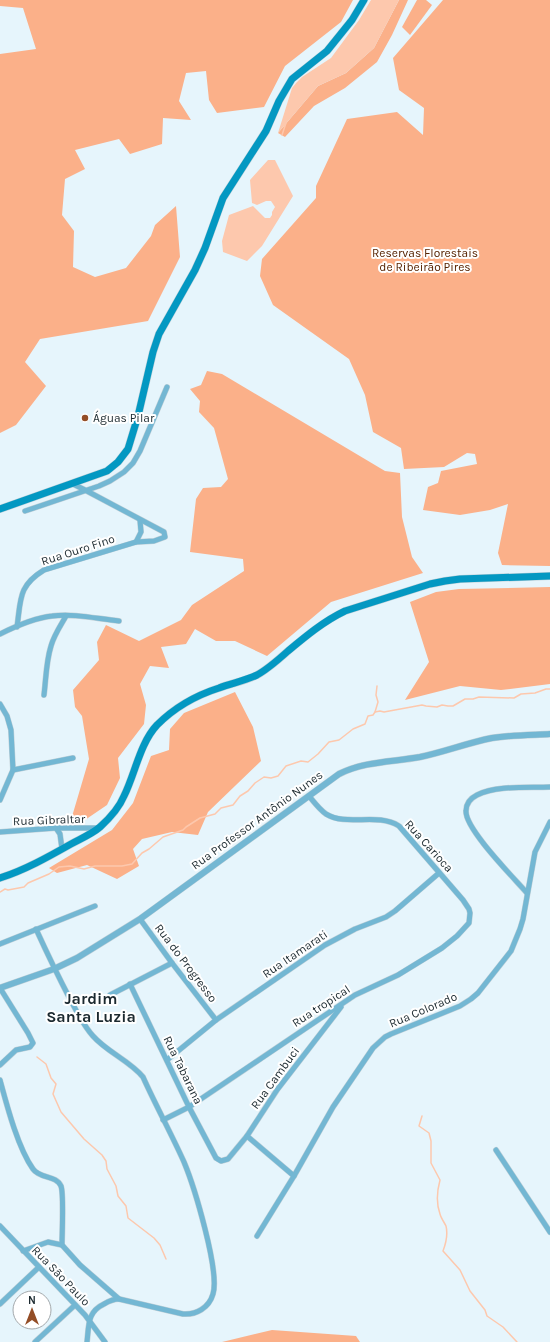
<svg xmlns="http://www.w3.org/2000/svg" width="550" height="1342" viewBox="0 0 550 1342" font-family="Karla,sans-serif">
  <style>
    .green { fill: #fbb089 }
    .water { fill: #fdc8ad }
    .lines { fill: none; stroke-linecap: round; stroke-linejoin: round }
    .stream { stroke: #fdc8ad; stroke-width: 1.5 }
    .minor-casing { stroke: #c1d0d7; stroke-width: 6 }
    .tertiary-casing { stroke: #c1d0d7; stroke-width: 7 }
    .secondary-casing { stroke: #c1d0d7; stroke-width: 8 }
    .minor { stroke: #73b7d3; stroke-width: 5 }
    .tertiary { stroke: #73b7d3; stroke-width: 6 }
    .secondary { stroke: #0398c2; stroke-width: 7 }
    .poi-dot { fill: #934d26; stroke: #fff; stroke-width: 1.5 }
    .labels { text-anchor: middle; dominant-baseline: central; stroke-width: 4; stroke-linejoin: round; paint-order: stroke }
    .park-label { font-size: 12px; fill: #562200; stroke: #fff }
    .poi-label { font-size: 12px; fill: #1b292f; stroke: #fff; text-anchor: start }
    .street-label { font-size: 12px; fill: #1b292f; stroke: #fff }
    .district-label { font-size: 16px; font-weight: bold; fill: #1b292f; stroke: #fff }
  </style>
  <rect width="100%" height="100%" fill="#e6f5fc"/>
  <g class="green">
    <polygon points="0,0 353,0 341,22 285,66 264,107 217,113 209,100 206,71 186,73 179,101 191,120 163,118 162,144 130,154 119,139 75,150 85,169 65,179 62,215 74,231 73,267 95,277 126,268 151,236 155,225 176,206 180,257 148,321 40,339 25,362 46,386 16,425 0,433 0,54 36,49 23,8 0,6"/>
    <polygon points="399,0 408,0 392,35 377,62 345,88 314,106 285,137 278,133 318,86 346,73 374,48"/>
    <polygon points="417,0 426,0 432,5 410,35 402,27"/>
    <polygon points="443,0 550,0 550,566 502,565 498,553 508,504 490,510 460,515 423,510 428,487 438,483 441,471 477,464 475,454 467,453 444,467 404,469 401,448 373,432 365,395 349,359 273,305 260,276 262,259 316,198 316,186 347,119 397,112 423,135 424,108 399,90 393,58"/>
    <polygon points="207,371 222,374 385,471 400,473 402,517 412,557 423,573 331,602 267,656 235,641 216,641 195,629 186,644 161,647 169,668 150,666 140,684 146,705 144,724 118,758 120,778 107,805 82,822 71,820 89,759 82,716 75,707 73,690 99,660 97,642 106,625 139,641 181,620 192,605 244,571 243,559 190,552 196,499 203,488 221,487 228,479 214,428 199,412 200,401 190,389 201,385"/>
    <polygon points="550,587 550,684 501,690 460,686 405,700 429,662 410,602 436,592 459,589"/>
    <polygon points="235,692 253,727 261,761 208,812 198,835 172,832 142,839 133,849 139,866 117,879 87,865 57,873 49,868 112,830 133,803 151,756 169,750 170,729 184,713"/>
    <polygon points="272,1330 356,1336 360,1342 222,1342"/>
  </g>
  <g class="water">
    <polygon points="371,0 399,0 374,48 346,73 318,86 278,133 292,88 297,82 302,77 331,58 359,20"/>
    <polygon points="268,160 275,160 293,196 262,246 247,261 223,252 222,241 229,215 253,206 265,218 270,218 272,215 272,212 275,207 271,201 266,201 257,205 252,203 250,180"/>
  </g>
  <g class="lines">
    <g class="stream">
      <polyline points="282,135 286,123"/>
      <polyline points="375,712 378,702 376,695 377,686"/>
      <polyline points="0,892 5,889 8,890 24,887 28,883 49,874 59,867 70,866 84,869 95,866 122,866 132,864 142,853 149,849 163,837 183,830 186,827 200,818 215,814 221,808 233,805 240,796 248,791 255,783 264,777 271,778 278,776 286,766 301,761 308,762 318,754 329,742 339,740 353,729 365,724 368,716 373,715 375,712 380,711 384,712 422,705 426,706 437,707 442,705 448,706 453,706 465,699 473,699 479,697 514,698 521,694 535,693 546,689 550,689"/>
      <polyline points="37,1057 46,1064 51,1078 56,1084 53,1094 61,1112 84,1139 102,1155 106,1161 107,1169 116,1186 118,1196 126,1206 128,1218 154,1238 160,1245 166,1259"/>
      <path d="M422 1116 419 1126 429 1133 431 1141V1163L440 1180C437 1191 436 1203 440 1214 441 1218 444 1222 446 1226 448 1234 446 1243 443 1251L460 1270 470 1291 485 1310 487 1316 503 1327 517 1342"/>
    </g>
    <g class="minor-casing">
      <g id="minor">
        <polyline points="25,511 99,486 110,481 124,472 133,463 140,451 167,387"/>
        <polyline points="136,542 141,532 140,520"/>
        <path d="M17 627C21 599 18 586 44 570L136 542 154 541 165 537 164 532 85 490 73 484"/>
        <path d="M0 634C16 626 34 618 52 616 74 613 98 619 119 621"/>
        <path d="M44 695C46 679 46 662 51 646 54 635 61 625 66 616"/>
        <polyline points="0,704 7,716 11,730 13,770 0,800"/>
        <polyline points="13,770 73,758"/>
        <polyline points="56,828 60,834 62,849"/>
        <polyline points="0,832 56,828 98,828"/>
        <path d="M527 893C514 878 465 829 466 811 466 803 471 798 477 795 497 785 528 788 550 787"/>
        <polyline points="140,919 172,963 216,1020"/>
        <polyline points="0,944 95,906"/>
        <polyline points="130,984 189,1107 216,1158 221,1161 228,1159 247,1136 277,1090 341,1007"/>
        <polyline points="110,995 172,963"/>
        <polyline points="167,1060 216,1020 325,945 355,929 386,917 395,911 439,873"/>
        <polyline points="0,1065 16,1050 30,1047 33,1043 28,1033 0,988"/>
        <path d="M0 1080C7 1106 18 1148 33 1169 40 1179 56 1175 61 1186 64 1194 62 1234 62 1245L80 1265 119 1299 183 1314C196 1315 209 1308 213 1294 220 1271 194 1186 184 1162 171 1133 156 1106 143 1077 130 1061 107 1052 93 1036 83 1025 77 1012 70 999 58 976 47 953 36 929"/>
        <path d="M163 1120 189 1107 355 995 398 975 442 948 457 936 469 923 470 913 469 909 463 900 399 826C377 812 347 827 326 814 319 809 314 802 309 796"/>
        <polyline points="247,1136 294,1176"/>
        <polyline points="496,1150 550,1232"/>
        <polyline points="0,1226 85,1315 105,1342"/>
        <polyline points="257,1236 294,1176 333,1107 373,1048 385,1037 391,1034 460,1006 471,999 478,993 511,951 520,929 523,919 535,852 550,822"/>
        <polyline points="23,1251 48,1242 62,1245"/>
        <polyline points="0,1304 39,1267"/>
        <polyline points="35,1342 75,1305"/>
        <path d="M87 1342C89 1325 87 1312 104 1304 109 1301 113 1299 119 1299"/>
      </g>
    </g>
    <g class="tertiary-casing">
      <path id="tertiary" d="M0 988 54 969 77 958 140 919 339 774C365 761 393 762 420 757 444 752 467 743 492 738 511 735 531 735 550 734"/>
    </g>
    <g class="secondary-casing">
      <g id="secondary">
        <polyline points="0,509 107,471 118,462 128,449 138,416 153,352 159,334 195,270 205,248 223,198 266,131 279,101 292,79 327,51 352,20 364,0"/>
        <path d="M0 878C25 870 48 857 71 844 80 839 92 834 100 827 110 818 119 808 124 796 135 774 140 743 157 725 174 708 197 695 219 688 232 683 245 681 257 675 268 669 278 660 288 651 306 636 324 621 345 611L430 584 445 581 460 579 550 576"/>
      </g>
    </g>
    <use href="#minor" class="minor"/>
    <use href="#tertiary" class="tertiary"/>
    <use href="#secondary" class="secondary"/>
  </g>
  <circle class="poi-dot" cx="85" cy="418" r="4"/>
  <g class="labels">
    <g class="park-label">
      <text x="425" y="253">Reservas Florestais<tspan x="425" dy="14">de Ribeirão Pires</tspan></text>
    </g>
    <g class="poi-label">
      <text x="93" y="418">Águas Pilar</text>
    </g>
    <g class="street-label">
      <text transform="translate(78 550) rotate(-18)">Rua Ouro Fino</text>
      <text transform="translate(49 820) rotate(-2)">Rua Gibraltar</text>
      <text transform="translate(257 820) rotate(-36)">Rua Professor Antônio Nunes</text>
      <text transform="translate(429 846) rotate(48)">Rua Carioca</text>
      <text transform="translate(295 954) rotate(-34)">Rua Itamarati</text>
      <text transform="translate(186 963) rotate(53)">Rua do Progresso</text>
      <text transform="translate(321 1006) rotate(-33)">Rua tropical</text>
      <text transform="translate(423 1010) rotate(-23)">Rua Colorado</text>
      <text transform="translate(183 1070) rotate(64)">Rua Tabarana</text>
      <text transform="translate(275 1078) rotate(-54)">Rua Cambuci</text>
      <text transform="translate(61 1276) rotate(46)">Rua São Paulo</text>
    </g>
    <g class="district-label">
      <text x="91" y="998">Jardim<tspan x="91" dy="18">Santa Luzia</tspan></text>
    </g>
  </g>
  <g transform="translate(32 1310)"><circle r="19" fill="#ffffff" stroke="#a4a9ac"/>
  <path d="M0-3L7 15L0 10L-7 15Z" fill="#934d26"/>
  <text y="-6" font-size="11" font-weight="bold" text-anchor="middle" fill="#1b292f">N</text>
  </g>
</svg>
